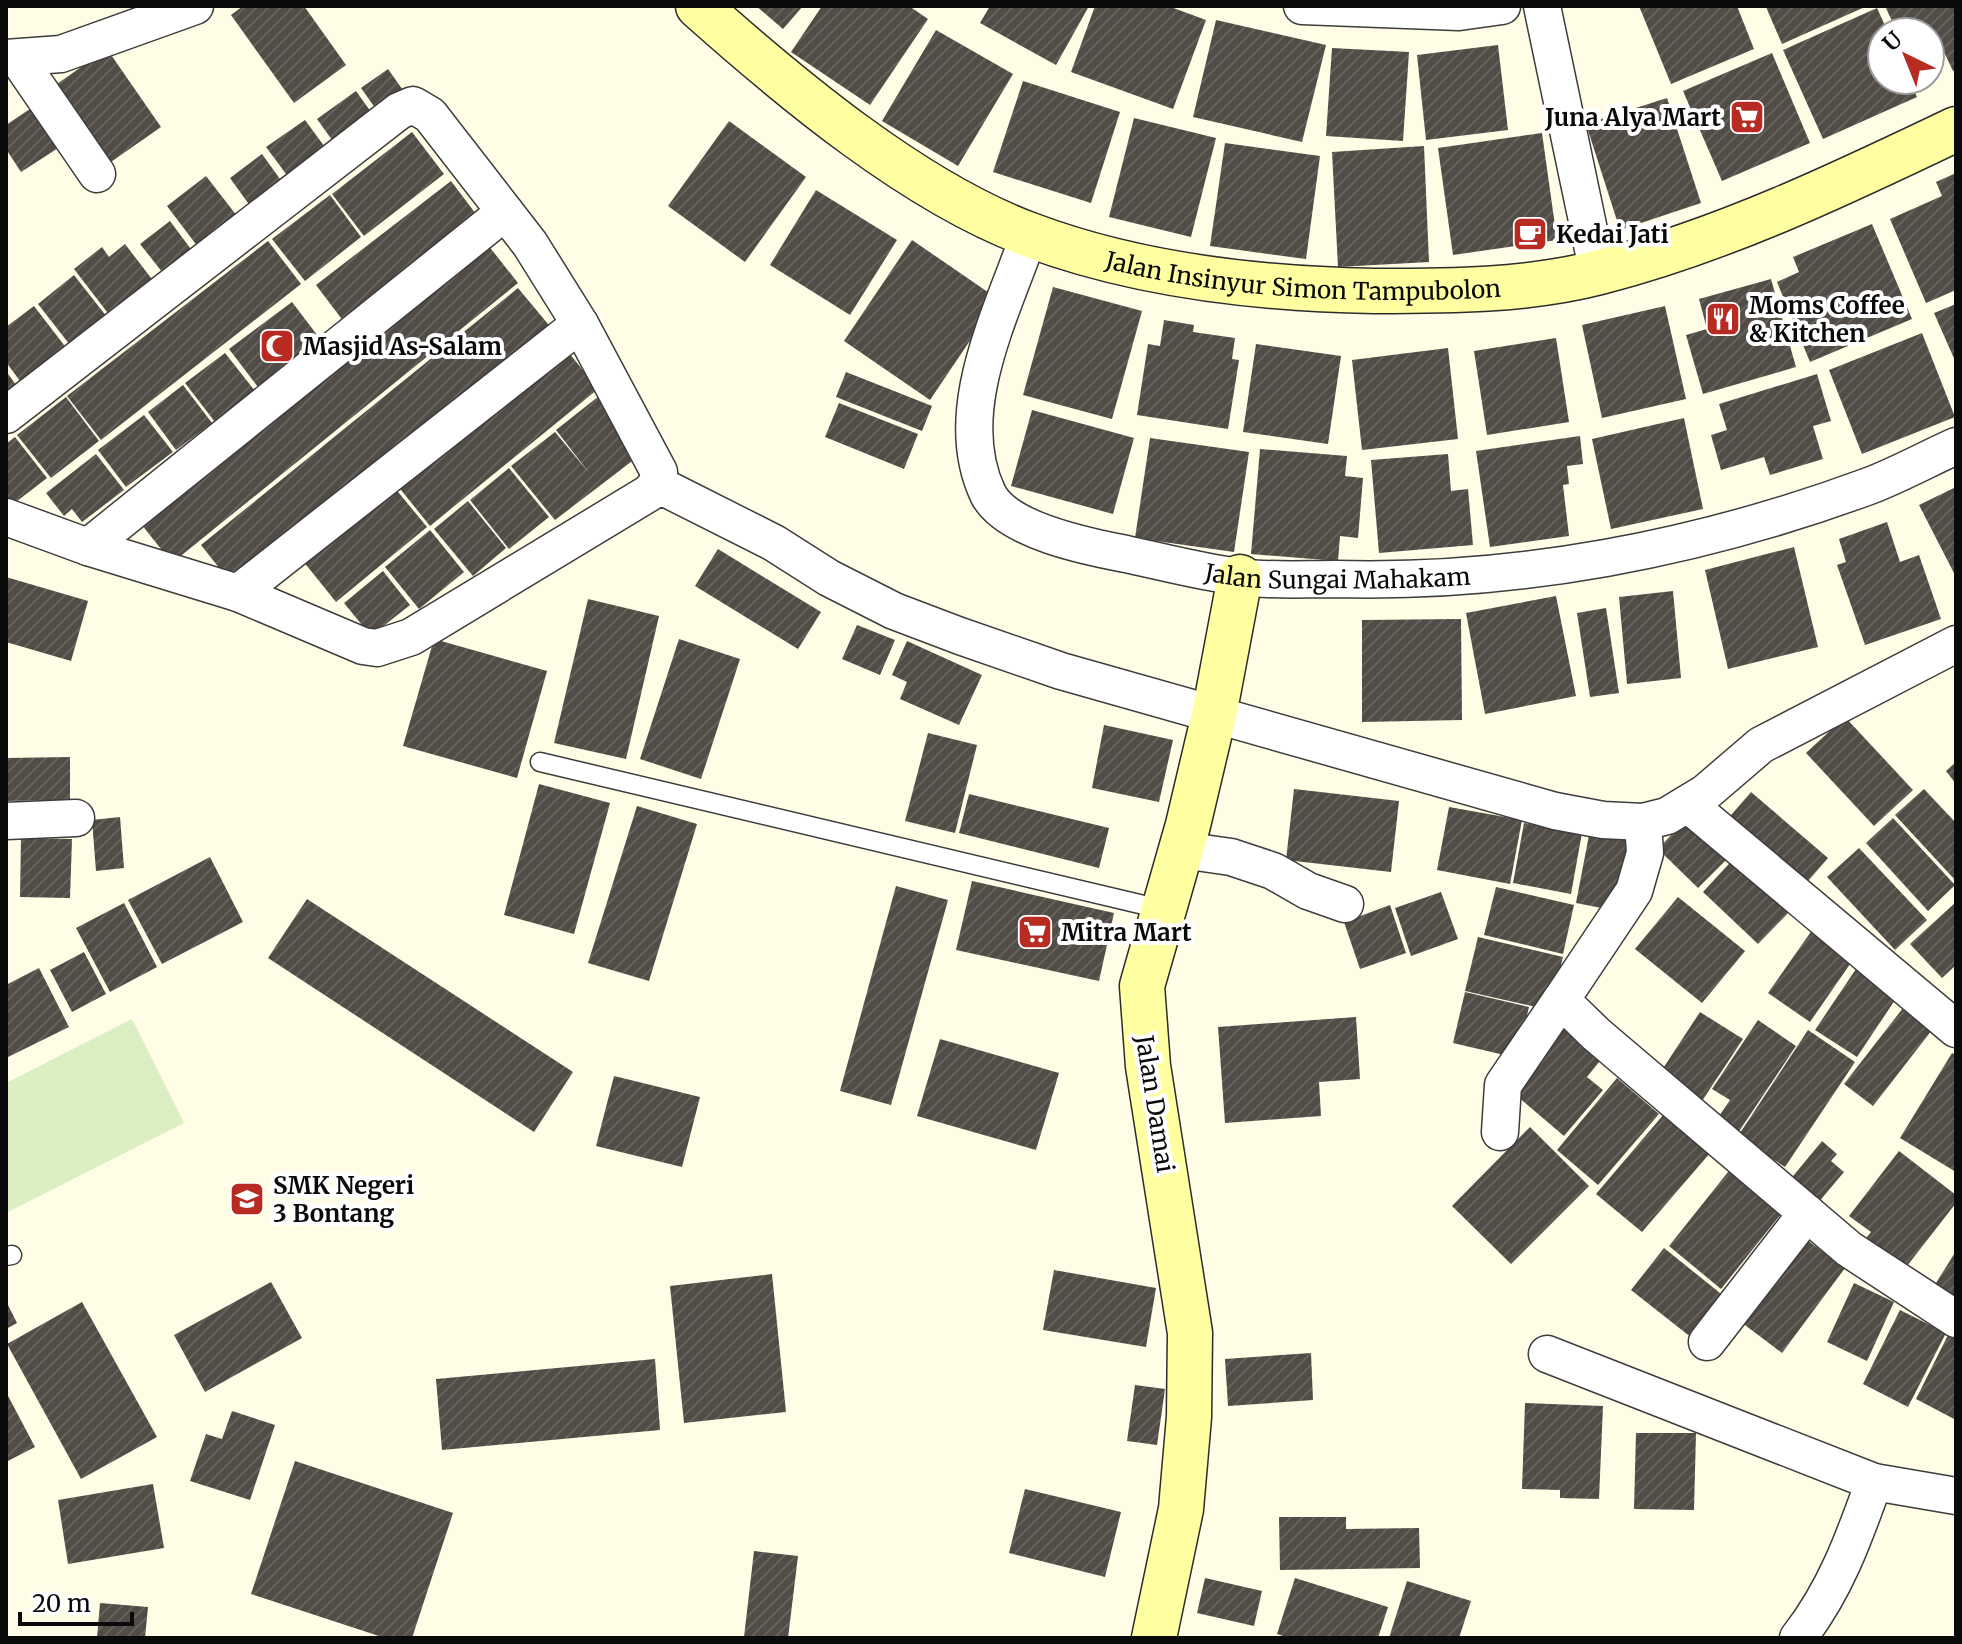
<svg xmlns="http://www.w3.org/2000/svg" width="1962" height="1644" viewBox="0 0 1962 1644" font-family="Merriweather,serif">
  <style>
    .pitch { fill: #dcefc3 }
    .building { fill: url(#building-hatch) }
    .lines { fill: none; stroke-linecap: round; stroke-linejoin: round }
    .lane-casing { stroke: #3d3d3d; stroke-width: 21 }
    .street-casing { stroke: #3d3d3d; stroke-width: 39 }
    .secondary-casing { stroke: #2c2c2c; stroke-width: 47 }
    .lane { stroke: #fff; stroke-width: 18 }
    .street { stroke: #fff; stroke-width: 36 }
    .secondary { stroke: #fffea1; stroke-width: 44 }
    .labels { text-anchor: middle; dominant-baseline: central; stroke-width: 8; stroke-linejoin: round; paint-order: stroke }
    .poi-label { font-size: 24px; font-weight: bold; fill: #0a0a0a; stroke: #fff; text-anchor: start }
    .street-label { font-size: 24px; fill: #0a0a0a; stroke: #fff }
  </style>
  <defs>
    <pattern id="building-hatch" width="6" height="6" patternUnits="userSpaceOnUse" patternTransform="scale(2)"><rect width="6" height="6" fill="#524c46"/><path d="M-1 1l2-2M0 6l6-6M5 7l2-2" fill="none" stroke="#66615c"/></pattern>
  </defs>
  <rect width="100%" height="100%" fill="#fffde6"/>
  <polygon class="pitch" points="132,1019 184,1123 6,1213 6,1083"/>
  <g class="building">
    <polygon points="243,6 304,6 346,65 294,103 231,15"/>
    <polygon points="756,6 803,6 783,29"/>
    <polygon points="822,6 909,6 928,19 870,105 791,52"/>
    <polygon points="990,6 1089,6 1056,65 980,23"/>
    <polygon points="1095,6 1168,6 1206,20 1173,109 1071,72"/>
    <polygon points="1639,6 1737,6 1754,49 1671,84"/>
    <polygon points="1769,6 1867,6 1782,44 1766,7"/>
    <polygon points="1885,6 1956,6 1956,70 1953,71 1934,31 1897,32"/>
    <polygon points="1877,8 1888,32 1882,32 1882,80 1909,80 1917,97 1823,139 1783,50"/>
    <polygon points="1216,20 1326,45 1302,142 1193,117"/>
    <polygon points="936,30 1013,74 958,166 882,121"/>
    <polygon points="1498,45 1508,130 1426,140 1417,55"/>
    <polygon points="1332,48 1409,52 1403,141 1326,136"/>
    <polygon points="107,49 161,127 108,164 54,86"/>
    <polygon points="1772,53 1810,143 1722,181 1683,91"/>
    <polygon points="388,69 405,93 378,112 361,88"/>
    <polygon points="1023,81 1120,112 1091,203 993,172"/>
    <polygon points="356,91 376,119 337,147 317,119"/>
    <polygon points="1667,98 1701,203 1620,230 1586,124"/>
    <polygon points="36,105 63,145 21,172 6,149 6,125"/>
    <polygon points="1134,118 1216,138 1191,237 1109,217"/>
    <polygon points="305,120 330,154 292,182 266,147"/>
    <polygon points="729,121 806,177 745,262 668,206"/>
    <polygon points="412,132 444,174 364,236 332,194"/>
    <polygon points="1542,133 1557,240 1453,255 1438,148"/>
    <polygon points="1225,143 1320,156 1306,259 1210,246"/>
    <polygon points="1424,146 1429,262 1338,267 1332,152"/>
    <polygon points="262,154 285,186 253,210 230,178"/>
    <polygon points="1956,173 1956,290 1926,303 1890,219 1942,196 1936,182"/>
    <polygon points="206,176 244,225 204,255 167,206"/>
    <polygon points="451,181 479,218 344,322 316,285"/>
    <polygon points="816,190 897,240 850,315 770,265"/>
    <polygon points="330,195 361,237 305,281 272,239"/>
    <polygon points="170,221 199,260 170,282 140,244"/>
    <polygon points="1872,224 1912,319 1810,362 1777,282 1799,272 1793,257"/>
    <polygon points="484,240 518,283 172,563 138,520"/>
    <polygon points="912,240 998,299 930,400 844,341"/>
    <polygon points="268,241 301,284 101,440 67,396"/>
    <polygon points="125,244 161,291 117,325 74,269 102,247 109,257"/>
    <polygon points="74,275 114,326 77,354 38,304"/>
    <polygon points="1771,279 1796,367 1703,394 1686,335 1707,329 1699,299"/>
    <polygon points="1053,287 1142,311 1112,419 1023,395"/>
    <polygon points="518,288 553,330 235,588 201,545"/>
    <polygon points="292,302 324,344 261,391 229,349"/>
    <polygon points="1956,304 1956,363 1934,313"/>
    <polygon points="34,306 74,358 28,392 6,362 6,327"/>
    <polygon points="1665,306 1686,399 1602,418 1582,325"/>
    <polygon points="1164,320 1194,325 1193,332 1235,338 1232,359 1239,360 1228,429 1137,415 1148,344 1160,346"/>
    <polygon points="1922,333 1955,417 1862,454 1829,370"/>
    <polygon points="1556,338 1569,422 1487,435 1474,351"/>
    <polygon points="1256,344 1341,356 1328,444 1243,432"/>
    <polygon points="565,348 598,389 430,526 397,485"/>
    <polygon points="1448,348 1458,439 1362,450 1352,360"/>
    <polygon points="225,353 255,391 215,422 185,383"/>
    <polygon points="6,371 24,396 6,410"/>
    <polygon points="846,372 932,406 922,431 836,397"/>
    <polygon points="1817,374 1831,421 1813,426 1823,459 1770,475 1764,457 1721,470 1711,435 1727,430 1719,404"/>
    <polygon points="183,385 212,423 176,450 148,412"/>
    <polygon points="599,396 644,452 555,520 511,466 555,432 590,474 556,430"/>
    <polygon points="66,397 99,441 51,478 17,435"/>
    <polygon points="839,403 918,434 904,469 825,437"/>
    <polygon points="1032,410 1134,438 1113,514 1011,486"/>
    <polygon points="144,415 173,452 126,487 98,450"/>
    <polygon points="1684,418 1703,509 1611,529 1592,439"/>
    <polygon points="1580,436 1583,464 1567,466 1569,484 1563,485 1569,536 1490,547 1476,451"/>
    <polygon points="15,437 47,478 8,508 6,444"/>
    <polygon points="1150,438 1249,452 1234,552 1135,538"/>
    <polygon points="1260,449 1347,456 1345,476 1363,478 1358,538 1340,536 1338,561 1251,554"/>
    <polygon points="96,454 124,490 82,522 72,509 64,516 46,493"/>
    <polygon points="1448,454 1451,491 1468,489 1473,545 1379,553 1371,460"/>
    <polygon points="509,468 549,517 509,549 470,500"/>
    <polygon points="394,487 427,527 336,602 303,561"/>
    <polygon points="1956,487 1956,577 1919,505"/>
    <polygon points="468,501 506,548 473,576 434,529"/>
    <polygon points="1887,522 1900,562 1919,555 1941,619 1865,645 1837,565 1846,562 1839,539"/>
    <polygon points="430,530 464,572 419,609 385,567"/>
    <polygon points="1794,547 1818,647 1728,669 1705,570"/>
    <polygon points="718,549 821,612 798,649 695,586"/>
    <polygon points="383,571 410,605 371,636 344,603"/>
    <polygon points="6,577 88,601 71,661 6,642"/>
    <polygon points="1673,591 1681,678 1627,684 1619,597"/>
    <polygon points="1556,596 1576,696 1485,714 1466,613"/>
    <polygon points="588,599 659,616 626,759 554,743"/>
    <polygon points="1606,608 1619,693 1590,697 1577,613"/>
    <polygon points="1461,619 1462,720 1362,722 1362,620"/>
    <polygon points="857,625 895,640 880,675 842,659"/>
    <polygon points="434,639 547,671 517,778 403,746"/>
    <polygon points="679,639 740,659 701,779 640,759"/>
    <polygon points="907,641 982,675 959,725 900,699 907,682 892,675"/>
    <polygon points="1845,717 1913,790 1874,826 1806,753"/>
    <polygon points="1104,725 1173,740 1159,802 1092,788"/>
    <polygon points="928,733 977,745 955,833 905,821"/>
    <polygon points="70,757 70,800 6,801 6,758"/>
    <polygon points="1956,762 1956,784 1946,771"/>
    <polygon points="539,784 610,803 574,934 504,915"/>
    <polygon points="1294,789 1399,801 1391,872 1286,860"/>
    <polygon points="1924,789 1956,823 1956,881 1895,815"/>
    <polygon points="1751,792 1828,858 1802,888 1725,822"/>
    <polygon points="969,794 1109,828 1099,868 959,833"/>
    <polygon points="637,806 697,824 649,981 588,963"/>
    <polygon points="1449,807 1522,820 1510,884 1437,870"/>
    <polygon points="120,817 124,868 96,871 92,820"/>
    <polygon points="1688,817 1729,857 1698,888 1658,849"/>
    <polygon points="1893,818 1955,885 1928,911 1866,843"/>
    <polygon points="1524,823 1582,833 1571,894 1513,883"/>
    <polygon points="1590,830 1630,838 1617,911 1576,903"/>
    <polygon points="21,838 72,839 70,898 20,897"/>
    <polygon points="1859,848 1927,920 1895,950 1827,877"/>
    <polygon points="1737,855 1793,908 1758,944 1703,892"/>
    <polygon points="210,857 243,922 162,964 128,900"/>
    <polygon points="972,881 1114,913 1099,981 956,950"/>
    <polygon points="896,886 948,900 891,1105 840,1091"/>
    <polygon points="1496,887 1574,905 1563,954 1484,935"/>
    <polygon points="1441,892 1458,939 1411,956 1395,908"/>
    <polygon points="1678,897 1745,951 1702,1003 1635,949"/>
    <polygon points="307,899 573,1072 534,1132 268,958"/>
    <polygon points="1956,902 1956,965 1942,978 1910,944"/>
    <polygon points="124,903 157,967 110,992 76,928"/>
    <polygon points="1390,905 1406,953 1360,969 1344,922"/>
    <polygon points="1815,926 1857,954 1810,1022 1768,993"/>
    <polygon points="1478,937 1563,957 1550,1010 1465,991"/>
    <polygon points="84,952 106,994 72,1012 50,970"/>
    <polygon points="1862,960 1903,988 1857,1057 1815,1030"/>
    <polygon points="39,968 69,1027 6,1058 6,985"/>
    <polygon points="1465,992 1529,1007 1517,1058 1453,1043"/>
    <polygon points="1910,999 1939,1021 1873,1106 1844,1084"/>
    <polygon points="1700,1012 1743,1039 1700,1104 1658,1076"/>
    <polygon points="1356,1017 1360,1079 1319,1082 1321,1116 1225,1123 1218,1027"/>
    <polygon points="1758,1020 1796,1046 1738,1133 1717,1119 1730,1100 1712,1089"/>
    <polygon points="1566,1025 1603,1057 1587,1077 1603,1090 1564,1136 1510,1090"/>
    <polygon points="1808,1030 1855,1062 1785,1167 1738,1136"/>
    <polygon points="940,1039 1059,1073 1036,1150 917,1116"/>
    <polygon points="1952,1053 1956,1055 1956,1172 1900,1138"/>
    <polygon points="614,1076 700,1097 682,1167 596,1146"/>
    <polygon points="1617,1078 1659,1114 1598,1185 1557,1150"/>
    <polygon points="1664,1114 1710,1153 1642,1232 1596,1194"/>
    <polygon points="1530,1127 1589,1186 1511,1264 1452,1206"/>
    <polygon points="1822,1141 1837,1154 1831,1161 1844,1172 1817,1204 1789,1181"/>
    <polygon points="1899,1151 1956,1195 1956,1203 1907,1266 1893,1256 1889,1262 1863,1242 1871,1232 1849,1216"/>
    <polygon points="1732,1167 1785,1209 1721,1289 1669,1246"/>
    <polygon points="1796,1232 1845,1268 1782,1353 1733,1316"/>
    <polygon points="1664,1248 1725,1297 1692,1338 1631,1290"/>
    <polygon points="1956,1251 1956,1306 1931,1291"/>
    <polygon points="1054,1270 1156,1288 1146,1347 1043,1330"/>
    <polygon points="772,1274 786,1412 684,1423 670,1286"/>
    <polygon points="271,1282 302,1338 205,1392 174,1335"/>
    <polygon points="1854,1283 1894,1302 1867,1361 1827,1342"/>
    <polygon points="6,1301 17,1323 6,1329"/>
    <polygon points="82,1302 157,1437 81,1479 7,1344"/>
    <polygon points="1900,1310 1946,1333 1908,1407 1863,1384"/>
    <polygon points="1950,1331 1956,1334 1956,1420 1916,1399"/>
    <polygon points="1311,1353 1313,1400 1228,1406 1225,1359"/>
    <polygon points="655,1359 660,1430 442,1450 436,1379"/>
    <polygon points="1135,1385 1165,1389 1157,1445 1127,1441"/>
    <polygon points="6,1392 35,1447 6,1462"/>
    <polygon points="1525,1403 1603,1406 1599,1499 1560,1498 1560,1490 1522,1489"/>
    <polygon points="232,1411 275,1425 250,1500 190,1481 206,1434 222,1439"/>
    <polygon points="1636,1433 1696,1433 1694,1510 1634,1509"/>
    <polygon points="295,1461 453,1513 412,1638 385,1638 251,1594"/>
    <polygon points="153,1484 164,1548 68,1564 58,1500"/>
    <polygon points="1025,1489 1121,1512 1105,1577 1009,1553"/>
    <polygon points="1279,1517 1346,1517 1346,1529 1419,1528 1420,1568 1280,1570"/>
    <polygon points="754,1551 798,1556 788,1638 744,1637"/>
    <polygon points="1205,1578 1262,1591 1254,1626 1197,1613"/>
    <polygon points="1295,1578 1388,1607 1378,1638 1289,1638 1277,1634"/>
    <polygon points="1407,1581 1471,1601 1459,1638 1389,1638"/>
    <polygon points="100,1603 148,1607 145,1638 97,1638"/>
  </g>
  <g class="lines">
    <g class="lane-casing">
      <g id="lane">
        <polyline points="540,762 1165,910"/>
        <polyline points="6,1256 12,1255"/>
      </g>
    </g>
    <g class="street-casing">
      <g id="street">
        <polyline points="1302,6 1459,12 1502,6"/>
        <polyline points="1542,6 1598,273"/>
        <polyline points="6,58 61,54 195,6"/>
        <polyline points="18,59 97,174"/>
        <path id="s1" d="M1029 235C1002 313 949 412 988 494 1007 531 1089 547 1126 554 1163 562 1201 572 1239 577 1270 581 1303 579 1335 579 1516 584 1698 549 1869 486 1898 475 1927 459 1956 446"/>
        <polyline points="6,415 399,111 413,105 430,115 530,244 580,324 659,472 657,484"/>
        <polyline points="6,517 88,547 238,593 363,646 377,648 411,637 649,493 657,484 774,543 829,578 894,611 960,636 1061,671 1555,811 1603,820 1643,822 1667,816 1705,793 1761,745 1956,644"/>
        <polyline points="88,547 505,212"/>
        <polyline points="238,593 580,324"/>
        <polyline points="1689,805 1956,1029"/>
        <polyline points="6,821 76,818"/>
        <polyline points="1643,822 1645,853 1634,891 1561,1000 1596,1034 1849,1249 1956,1319"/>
        <polyline points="1182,850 1231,857 1273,871 1308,891 1345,904"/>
        <polyline points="1500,1132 1503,1085 1561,1000"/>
        <polyline points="1707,1342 1807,1213"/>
        <polyline points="1547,1354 1874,1482 1956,1496"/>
        <path d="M1798 1638C1835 1591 1854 1538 1874 1482"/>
      </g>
    </g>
    <g class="secondary-casing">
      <g id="secondary">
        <path id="s2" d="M698 6C790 88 914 192 1030 235 1139 276 1259 289 1374 291 1449 291 1527 291 1600 272 1724 240 1841 184 1956 129"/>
        <polyline points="1154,1638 1181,1509 1189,1417 1190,1333 1148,1066 1142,986 1188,825 1214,715 1240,577"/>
      </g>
    </g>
    <use href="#lane" class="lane"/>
    <use href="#street" class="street"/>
    <use href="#secondary" class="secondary"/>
  </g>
  <defs>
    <g id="supermarket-square" transform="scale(1.8)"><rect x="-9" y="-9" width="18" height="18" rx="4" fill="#b82b23" stroke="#fff"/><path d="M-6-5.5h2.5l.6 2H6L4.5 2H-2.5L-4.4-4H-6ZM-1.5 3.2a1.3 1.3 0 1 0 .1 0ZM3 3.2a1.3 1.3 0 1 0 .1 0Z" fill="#fff"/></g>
    <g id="cafe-square" transform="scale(1.8)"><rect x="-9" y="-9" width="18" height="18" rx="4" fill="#b82b23" stroke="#fff"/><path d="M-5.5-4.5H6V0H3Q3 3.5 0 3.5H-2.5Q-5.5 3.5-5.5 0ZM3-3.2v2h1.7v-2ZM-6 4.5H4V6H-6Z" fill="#fff"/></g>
    <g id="restaurant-square" transform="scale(1.8)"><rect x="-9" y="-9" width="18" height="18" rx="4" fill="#b82b23" stroke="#fff"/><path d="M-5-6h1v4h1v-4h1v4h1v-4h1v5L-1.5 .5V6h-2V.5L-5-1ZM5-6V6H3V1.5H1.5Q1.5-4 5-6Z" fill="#fff"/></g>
    <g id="mosque-square" transform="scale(1.8)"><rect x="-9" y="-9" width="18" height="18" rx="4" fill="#b82b23" stroke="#fff"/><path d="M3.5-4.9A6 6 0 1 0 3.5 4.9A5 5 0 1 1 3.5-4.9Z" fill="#fff"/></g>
    <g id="school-square" transform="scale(1.8)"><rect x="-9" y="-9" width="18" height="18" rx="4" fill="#b82b23" stroke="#fff"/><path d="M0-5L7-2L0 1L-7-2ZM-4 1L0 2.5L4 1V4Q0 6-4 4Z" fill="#fff"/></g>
  </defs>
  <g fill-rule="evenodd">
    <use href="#supermarket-square" x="1747" y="117"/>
    <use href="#cafe-square" x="1530" y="234"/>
    <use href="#restaurant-square" x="1723" y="319"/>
    <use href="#mosque-square" x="277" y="346"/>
    <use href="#supermarket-square" x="1035" y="932"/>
    <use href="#school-square" x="247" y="1199"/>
  </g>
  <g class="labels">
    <g class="poi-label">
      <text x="1721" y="117" text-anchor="end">Juna Alya Mart</text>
      <text x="1556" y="234">Kedai Jati</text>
      <text x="1749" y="305">Moms Coffee<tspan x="1749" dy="28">&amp; Kitchen</tspan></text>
      <text x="303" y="346">Masjid As-Salam</text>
      <text x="1061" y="932">Mitra Mart</text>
      <text x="273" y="1185">SMK Negeri<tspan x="273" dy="28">3 Bontang</tspan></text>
    </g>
    <g class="street-label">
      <text stroke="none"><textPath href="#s2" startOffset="684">Jalan Insinyur Simon Tampubolon</textPath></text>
      <text stroke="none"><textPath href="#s1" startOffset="638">Jalan Sungai Mahakam</textPath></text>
      <text transform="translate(1155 1104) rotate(81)">Jalan Damai</text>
    </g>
  </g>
  <rect width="1962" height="1644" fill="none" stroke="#0a0a0a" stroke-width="16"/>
  <g transform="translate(1906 56) rotate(317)"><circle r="38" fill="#ffffff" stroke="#9d9d9d" stroke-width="2"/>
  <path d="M0-6L14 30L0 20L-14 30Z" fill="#b82b23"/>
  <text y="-12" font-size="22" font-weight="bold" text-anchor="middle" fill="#0a0a0a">U</text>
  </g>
  <path d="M20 1612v12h112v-12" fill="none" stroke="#0a0a0a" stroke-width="4"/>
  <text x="32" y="1612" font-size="24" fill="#0a0a0a" stroke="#ffffff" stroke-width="6" paint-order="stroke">20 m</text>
</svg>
